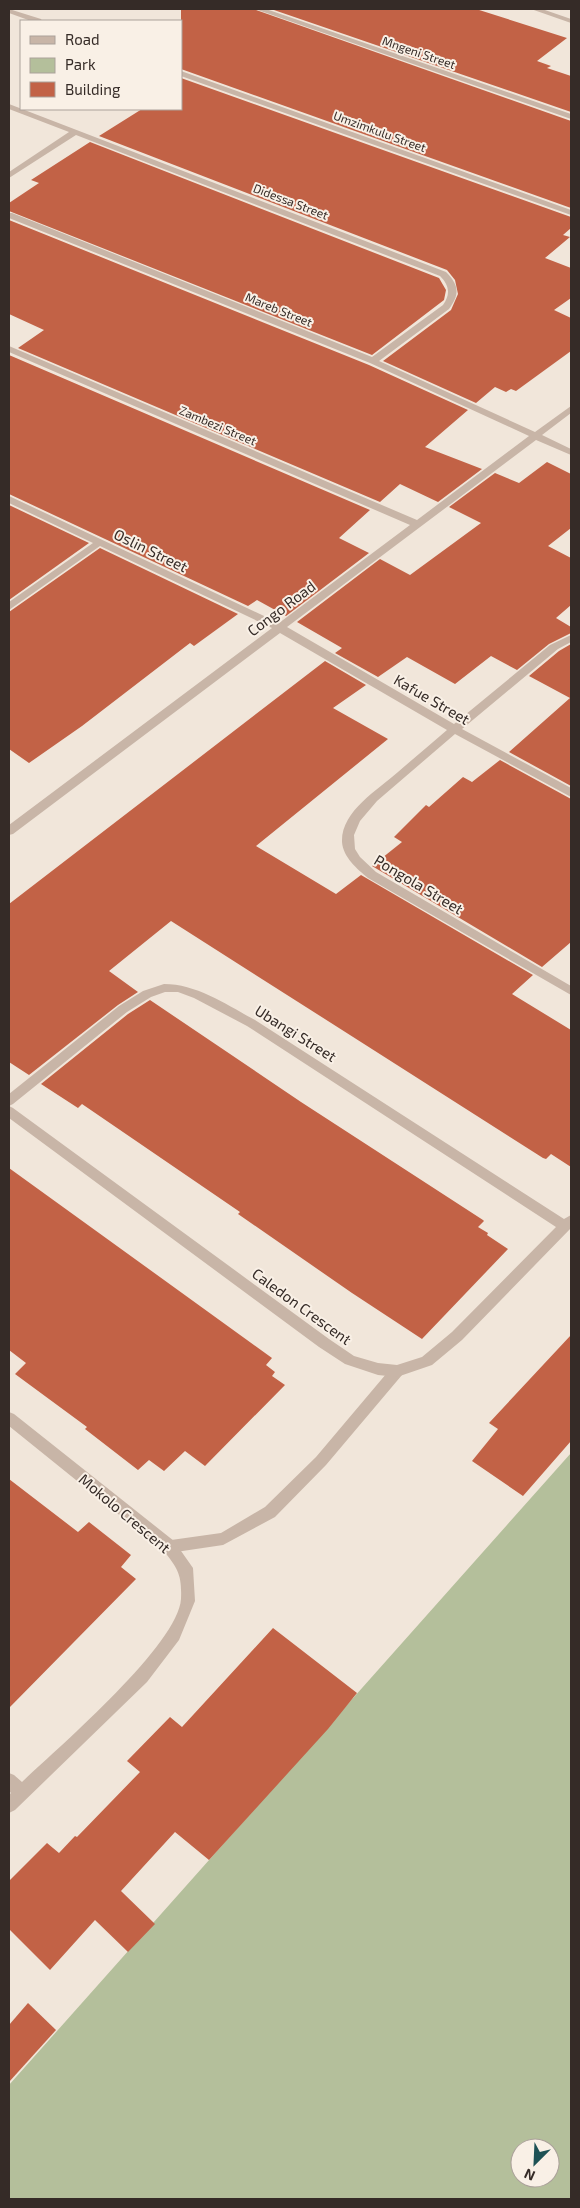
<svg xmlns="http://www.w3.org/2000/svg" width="580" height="2208" viewBox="0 0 580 2208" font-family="'Exo 2',sans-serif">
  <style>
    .green { fill: #b4bf9b; fill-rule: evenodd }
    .building { fill: #c26246 }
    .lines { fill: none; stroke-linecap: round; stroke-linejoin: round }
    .service { fill: #c8b5a7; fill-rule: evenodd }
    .minor { fill: #c8b5a7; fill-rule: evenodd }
    .labels { text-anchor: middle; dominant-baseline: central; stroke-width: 4; stroke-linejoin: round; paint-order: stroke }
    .far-street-label { font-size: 12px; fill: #352b27; stroke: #f9f0e6 }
    .street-label { font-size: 15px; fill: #352b27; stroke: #f9f0e6 }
  </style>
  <rect width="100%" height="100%" fill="#f1e6da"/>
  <path class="green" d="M571 1453V2199H9V2085ZM520 2148H550V2178H520Z"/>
  <g class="building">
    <polygon points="181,9 253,9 571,121 571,208 181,69"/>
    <polygon points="271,9 476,9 567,38 537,61 551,66 547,68 571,76 571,112"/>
    <polygon points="181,78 571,217 571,228 563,235 570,237 545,258 571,268 571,298 554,310 571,318 571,351 516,391 511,389 506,392 495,387 476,403 383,361 451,310 458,294 455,280 447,270 99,136 142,109 181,109"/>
    <polygon points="90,142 439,278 446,290 444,300 372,355 9,211 9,203 39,183 31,180"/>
    <polygon points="9,220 369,365 468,410 425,447 482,469 438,502 400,484 380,502 18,348 44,330 9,314"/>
    <polygon points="9,355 370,510 339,538 369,553 286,616 257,600 248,606 9,494"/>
    <polygon points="547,462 571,474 571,528 548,546 571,558 571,605 556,618 571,627 571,633 549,644 517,670 491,656 455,684 407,657 378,677 335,653 342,648 297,622 380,559 410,575 481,523 449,507 495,473 519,483"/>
    <polygon points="9,505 89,543 9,600"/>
    <polygon points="100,548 238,614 194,646 190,643 82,726 29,763 9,749 9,612"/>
    <polygon points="571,644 571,786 509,752 570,698 529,676 559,651"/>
    <polygon points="325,661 366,685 333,708 388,739 256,846 336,894 361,875 533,975 512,994 571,1030 571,1167 551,1154 546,1159 543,1158 171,921 109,971 138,992 118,1005 29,1075 9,1062 9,904"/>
    <polygon points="500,760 571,799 571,942 542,967 372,866 402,842 394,837 426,805 429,807 463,777 472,782"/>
    <polygon points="150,1000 301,1102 483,1220 484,1221 478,1227 488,1233 487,1235 508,1249 422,1339 352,1293 238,1214 240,1212 82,1104 78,1108 41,1084 128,1014"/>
    <polygon points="9,1168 272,1358 266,1365 275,1372 272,1376 285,1385 205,1466 185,1451 164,1471 149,1460 138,1470 85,1429 87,1427 15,1374 26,1363 9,1350"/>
    <polygon points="571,1335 571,1441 523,1496 472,1461 498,1429 489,1423"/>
    <polygon points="9,1479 78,1532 89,1522 131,1555 121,1567 136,1579 9,1708"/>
    <polygon points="273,1628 357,1693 328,1729 209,1860 175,1832 121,1891 155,1924 128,1952 95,1920 50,1970 9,1929 9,1881 47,1843 59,1853 75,1836 77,1837 140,1772 127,1761 170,1717 182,1727"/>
    <polygon points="28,2003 56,2030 9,2082 9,2025"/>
  </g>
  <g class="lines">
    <polygon class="service" points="397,1365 402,1367 404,1371 402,1375 326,1465 275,1517 223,1545 169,1553 164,1551 162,1546 164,1541 221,1533 265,1507 316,1457 392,1367"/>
    <g class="minor">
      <polygon points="9,9 41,19 42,21 31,21 9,13"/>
      <polygon points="255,9 266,9 571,114 571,119"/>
      <polygon points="531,9 542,9 571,19 571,23"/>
      <polygon points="181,71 571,210 571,215 181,76"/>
      <path d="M9 104 446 272C459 285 460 294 449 309L379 361 535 432 571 406V413L542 435 571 449V455L536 440 287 627 454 724 550 645 571 635V642L558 649 462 729 571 788V797L455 734 377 801 360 821 354 835 355 849 360 857 376 872 571 986V995L368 878C357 869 343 857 342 842 341 811 378 790 398 772 414 758 431 744 447 730L280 633 13 834 9 835V825L272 628 100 546 9 610V602L93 543 9 503V496L279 623 410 525 9 352V346L417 520 529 436 370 363 9 218V213H12L372 357 443 305C451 294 449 285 440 276L76 135 9 178V172L69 132 9 109Z"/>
      <path d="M164 984C197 984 227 1005 255 1020L564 1219 571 1215V1228L462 1340 432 1365 397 1377 378 1375 345 1364 319 1347 9 1118V1106L13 1108 329 1339 354 1356 378 1363 397 1365 422 1357 452 1332 556 1227 247 1026 194 998 178 992H165L151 997 127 1012 13 1104 9 1106V1094L119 1006 143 991Z"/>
      <path d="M9 1412 14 1414 174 1541 193 1568 195 1601 179 1640 147 1682 15 1810 9 1813V1795L11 1793 9 1791V1773L14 1775 22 1782C58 1748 178 1645 181 1599 182 1575 178 1569 164 1551L9 1426Z"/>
    </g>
  </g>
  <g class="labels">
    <g class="far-street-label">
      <text transform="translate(419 52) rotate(19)">Mngeni Street</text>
      <text transform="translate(380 131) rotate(20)">Umzimkulu Street</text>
      <text transform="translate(291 201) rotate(21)">Didessa Street</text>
      <text transform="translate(279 309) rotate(22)">Mareb Street</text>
      <text transform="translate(218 425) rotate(23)">Zambezi Street</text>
    </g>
    <g class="street-label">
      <text transform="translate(151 550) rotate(26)">Oslin Street</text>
      <text transform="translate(281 608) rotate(-37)">Congo Road</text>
      <text transform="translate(432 699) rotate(30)">Kafue Street</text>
      <text transform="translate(419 884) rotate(31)">Pongola Street</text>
      <text transform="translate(296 1033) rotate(32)">Ubangi Street</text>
      <text transform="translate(302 1306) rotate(36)">Caledon Crescent</text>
      <text transform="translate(125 1513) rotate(40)">Mokolo Crescent</text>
    </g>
  </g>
  <rect width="580" height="2208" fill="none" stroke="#352b27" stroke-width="20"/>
  <rect x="20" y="20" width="162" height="90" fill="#f9f0e6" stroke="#aba19a"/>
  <rect x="30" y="36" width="25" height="8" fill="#c8b5a7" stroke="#aba19a"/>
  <text x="65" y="45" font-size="15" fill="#352b27">Road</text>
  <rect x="30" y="58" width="25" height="15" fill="#b4bf9b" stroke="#aba19a"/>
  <text x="65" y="70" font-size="15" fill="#352b27">Park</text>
  <rect x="30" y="82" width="25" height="15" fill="#c26246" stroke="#aba19a"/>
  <text x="65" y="95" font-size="15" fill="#352b27">Building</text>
  <g transform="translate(535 2163) rotate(204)"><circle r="24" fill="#f9f0e6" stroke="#aba19a"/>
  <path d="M0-4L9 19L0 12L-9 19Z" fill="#1e5255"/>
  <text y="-8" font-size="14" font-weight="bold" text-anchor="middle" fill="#352b27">N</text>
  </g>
</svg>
